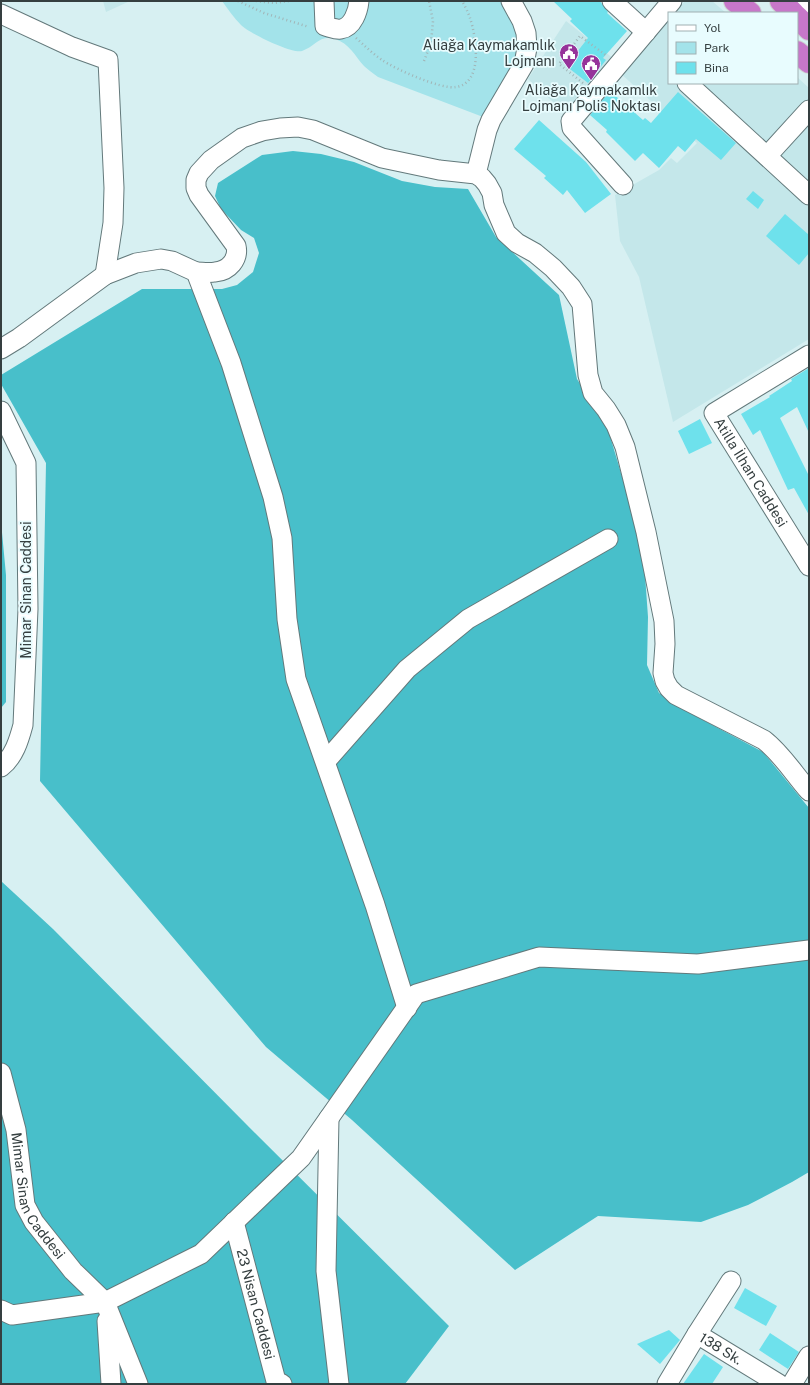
<svg xmlns="http://www.w3.org/2000/svg" width="810" height="1385" viewBox="0 0 810 1385" font-family="'Public Sans',sans-serif">
  <style>
    .built { fill: #c4e7ea }
    .green { fill: #a3e3ea }
    .forest { fill: #48bfca }
    .building { fill: #6ee1ec }
    .lines { fill: none; stroke-linecap: round; stroke-linejoin: round }
    .minor-casing { stroke: #63797b; stroke-width: 21 }
    .highway-casing { stroke: #cfd1d1; stroke-width: 24 }
    .path { stroke: #a1b5b7; stroke-width: 2.5; stroke-dasharray: 1 3; stroke-linecap: butt }
    .minor { stroke: #fff; stroke-width: 19 }
    .highway { stroke: #c777c9; stroke-width: 22 }
    .labels { text-anchor: middle; dominant-baseline: central; stroke-width: 3.5; stroke-linejoin: round; paint-order: stroke }
    .poi-label { font-size: 14px; fill: #353f40; stroke: #e8fcfe; text-anchor: end }
    .street-label { font-size: 14px; fill: #353f40; stroke: #e8fcfe }
  </style>
  <rect width="100%" height="100%" fill="#d7f0f2"/>
  <g class="built">
    <polygon points="103,1 130,1 106,12"/>
    <polygon points="685,1 712,1 726,13 674,13"/>
    <polygon points="669,18 669,83 797,83 797,77 809,88 809,339 673,422 639,277 620,241 615,195 659,170 671,158 677,163 697,143 619,72"/>
    <polygon points="566,21 614,59 573,108 562,110 528,79"/>
  </g>
  <path class="green" d="M222 1H511L527 48 491 120 378 77C373 73 368 70 364 66 355 56 349 43 335 39 320 34 315 47 302 51 292 54 249 33 241 25 234 18 228 9 222 1Z"/>
  <g class="forest">
    <polygon points="293,151 321,154 354,162 402,181 435,187 468,189 496,237 559,295 577,379 607,426 643,547 648,617 647,665 659,693 703,720 763,752 809,808 809,1172 792,1182 748,1205 701,1222 598,1216 515,1270 352,1120 266,1047 40,781 46,463 1,384 1,375 142,289 222,289 237,285 253,272 259,253 254,238 241,230 221,209 215,196 218,183 262,155"/>
    <polygon points="1,522 6,575 6,702 1,708"/>
    <polygon points="1,881 53,929 247,1125 449,1326 405,1384 1,1384"/>
  </g>
  <g class="building">
    <polygon points="553,1 600,1 608,12 607,13 627,31 603,58 606,60 588,83 566,66 588,38 570,21 572,19"/>
    <polygon points="610,91 643,120 645,118 651,123 678,92 736,143 721,160 696,139 685,152 678,146 659,168 643,153 635,161 606,132 607,130 590,115"/>
    <polygon points="539,120 586,162 611,194 585,213 567,190 563,195 544,178 546,176 514,149"/>
    <polygon points="753,191 764,200 758,209 746,199"/>
    <polygon points="785,214 809,235 809,253 799,265 766,236"/>
    <polygon points="809,368 809,433 797,407 780,418 809,476 809,515 794,488 788,490 760,430 753,435 741,414 770,397 769,396 792,381 791,379"/>
    <polygon points="700,419 712,443 689,454 678,431"/>
    <polygon points="745,1288 777,1306 766,1326 734,1308"/>
    <polygon points="669,1330 680,1340 660,1364 637,1344"/>
    <polygon points="770,1333 799,1352 788,1369 759,1350"/>
    <polygon points="704,1354 723,1367 712,1384 683,1384"/>
  </g>
  <g class="lines">
    <g class="minor-casing">
      <g id="minor">
        <path d="M324 1 325 26C330 27 336 30 341 29 353 27 358 11 359 1"/>
        <polyline points="612,1 646,32"/>
        <polyline points="800,1 809,16"/>
        <polyline points="1,14 72,47 108,60 114,188 113,223 105,275"/>
        <polyline points="687,83 809,195"/>
        <polyline points="767,156 809,110"/>
        <polyline points="476,174 487,130 491,120 524,64 527,48 526,33 522,21 511,1"/>
        <polyline points="623,185 572,128 571,121 672,1"/>
        <path d="M196 272C202 272 209 273 215 272 229 271 239 259 236 246L199 195 196 188V180L199 173 211 160 242 138 262 131 280 128 298 127 313 130 382 158 439 170 476 174 482 178 487 184 492 193 494 205 506 233 517 243 535 253 553 268 571 287 582 304 588 375 593 393 606 409 616 425 625 447 646 532 664 621 665 644 663 673 665 681 669 688 676 695 764 740C782 754 794 774 809 791"/>
        <polyline points="1,349 19,338 105,275 136,263 161,259 172,261 196,272 231,363 273,497 282,538 287,619 296,679 375,905 407,1008"/>
        <path id="s1" d="M809 355 714 413 809 566"/>
        <path d="M1 411 26 463 28 609 23 725C19 740 14 757 1 767"/>
        <polyline points="326,761 407,669 468,619 608,539"/>
        <path id="s2" d="M1 1073 16 1130 25 1205 34 1222 73 1271 105 1302"/>
        <polyline points="329,1118 326,1271 339,1384"/>
        <path id="s3" d="M234 1222 276 1381 282 1384"/>
        <path id="s4" d="M731 1281 697 1334 779 1384"/>
        <polyline points="1,1310 12,1315 105,1302"/>
        <polyline points="107,1321 111,1384"/>
        <polyline points="138,1384 105,1302 201,1254 301,1158 416,994 539,957 698,964 809,950"/>
        <polyline points="667,1384 697,1334"/>
        <polyline points="792,1384 809,1356"/>
      </g>
    </g>
    <g class="highway-casing">
      <g id="highway">
        <polyline points="735,1 750,13"/>
        <polyline points="781,1 793,13"/>
        <polyline points="797,17 809,29"/>
        <polyline points="797,52 809,62"/>
      </g>
    </g>
    <g class="path">
      <polyline points="238,1 264,13 309,27"/>
      <polyline points="256,1 274,3 289,1"/>
      <path d="M356 38C365 46 373 54 382 60 395 69 442 90 456 87 484 83 476 36 470 18 468 12 465 6 462 1"/>
      <polyline points="424,61 431,43 433,21 429,1"/>
      <polyline points="583,83 559,64 580,36 607,56"/>
    </g>
    <use href="#minor" class="minor"/>
    <use href="#highway" class="highway"/>
  </g>
  <defs>
    <g id="civic-pin" transform="scale(1)"><path d="M0 17L-7.5 6A9.5 9.5 0 1 1 7.5 6Z" fill="#96339a" stroke="#e8fcfe"/><path d="M-.6-6.5H3V-4.5H.6V-3L4-1V1h2V6H-6V1h2V-1L-.6-3ZM-1.2 2.5V6h2.4V2.5Z" fill="#fff"/></g>
  </defs>
  <g fill-rule="evenodd">
    <use href="#civic-pin" x="569" y="53"/>
    <use href="#civic-pin" x="591" y="64"/>
  </g>
  <g class="labels">
    <g class="poi-label">
      <text x="555" y="45">Aliağa Kaymakamlık<tspan x="555" dy="16">Lojmanı</tspan></text>
      <text x="591" y="90" text-anchor="middle">Aliağa Kaymakamlık<tspan x="591" dy="16">Lojmanı Polis Noktası</tspan></text>
    </g>
    <g class="street-label">
      <text stroke="none"><textPath href="#s1" startOffset="181">Atilla İlhan Caddesi</textPath></text>
      <text transform="translate(26 590) rotate(-90)">Mimar Sinan Caddesi</text>
      <text stroke="none"><textPath href="#s2" startOffset="130">Mimar Sinan Caddesi</textPath></text>
      <text stroke="none"><textPath href="#s3" startOffset="85">23 Nisan Caddesi</textPath></text>
      <text stroke="none"><textPath href="#s4" startOffset="91">138 Sk.</textPath></text>
    </g>
  </g>
  <rect width="810" height="1385" fill="none" stroke="#353f40" stroke-width="4"/>
  <rect x="668" y="12" width="130" height="72" fill="#e8fcfe" stroke="#a0b0b2"/>
  <rect x="676" y="25" width="20" height="6" fill="#ffffff" stroke="#a0b0b2"/>
  <text x="704" y="32" font-size="12" fill="#353f40">Yol</text>
  <rect x="676" y="42" width="20" height="12" fill="#a3e3ea" stroke="#a0b0b2"/>
  <text x="704" y="52" font-size="12" fill="#353f40">Park</text>
  <rect x="676" y="62" width="20" height="12" fill="#6ee1ec" stroke="#a0b0b2"/>
  <text x="704" y="72" font-size="12" fill="#353f40">Bina</text>
</svg>
